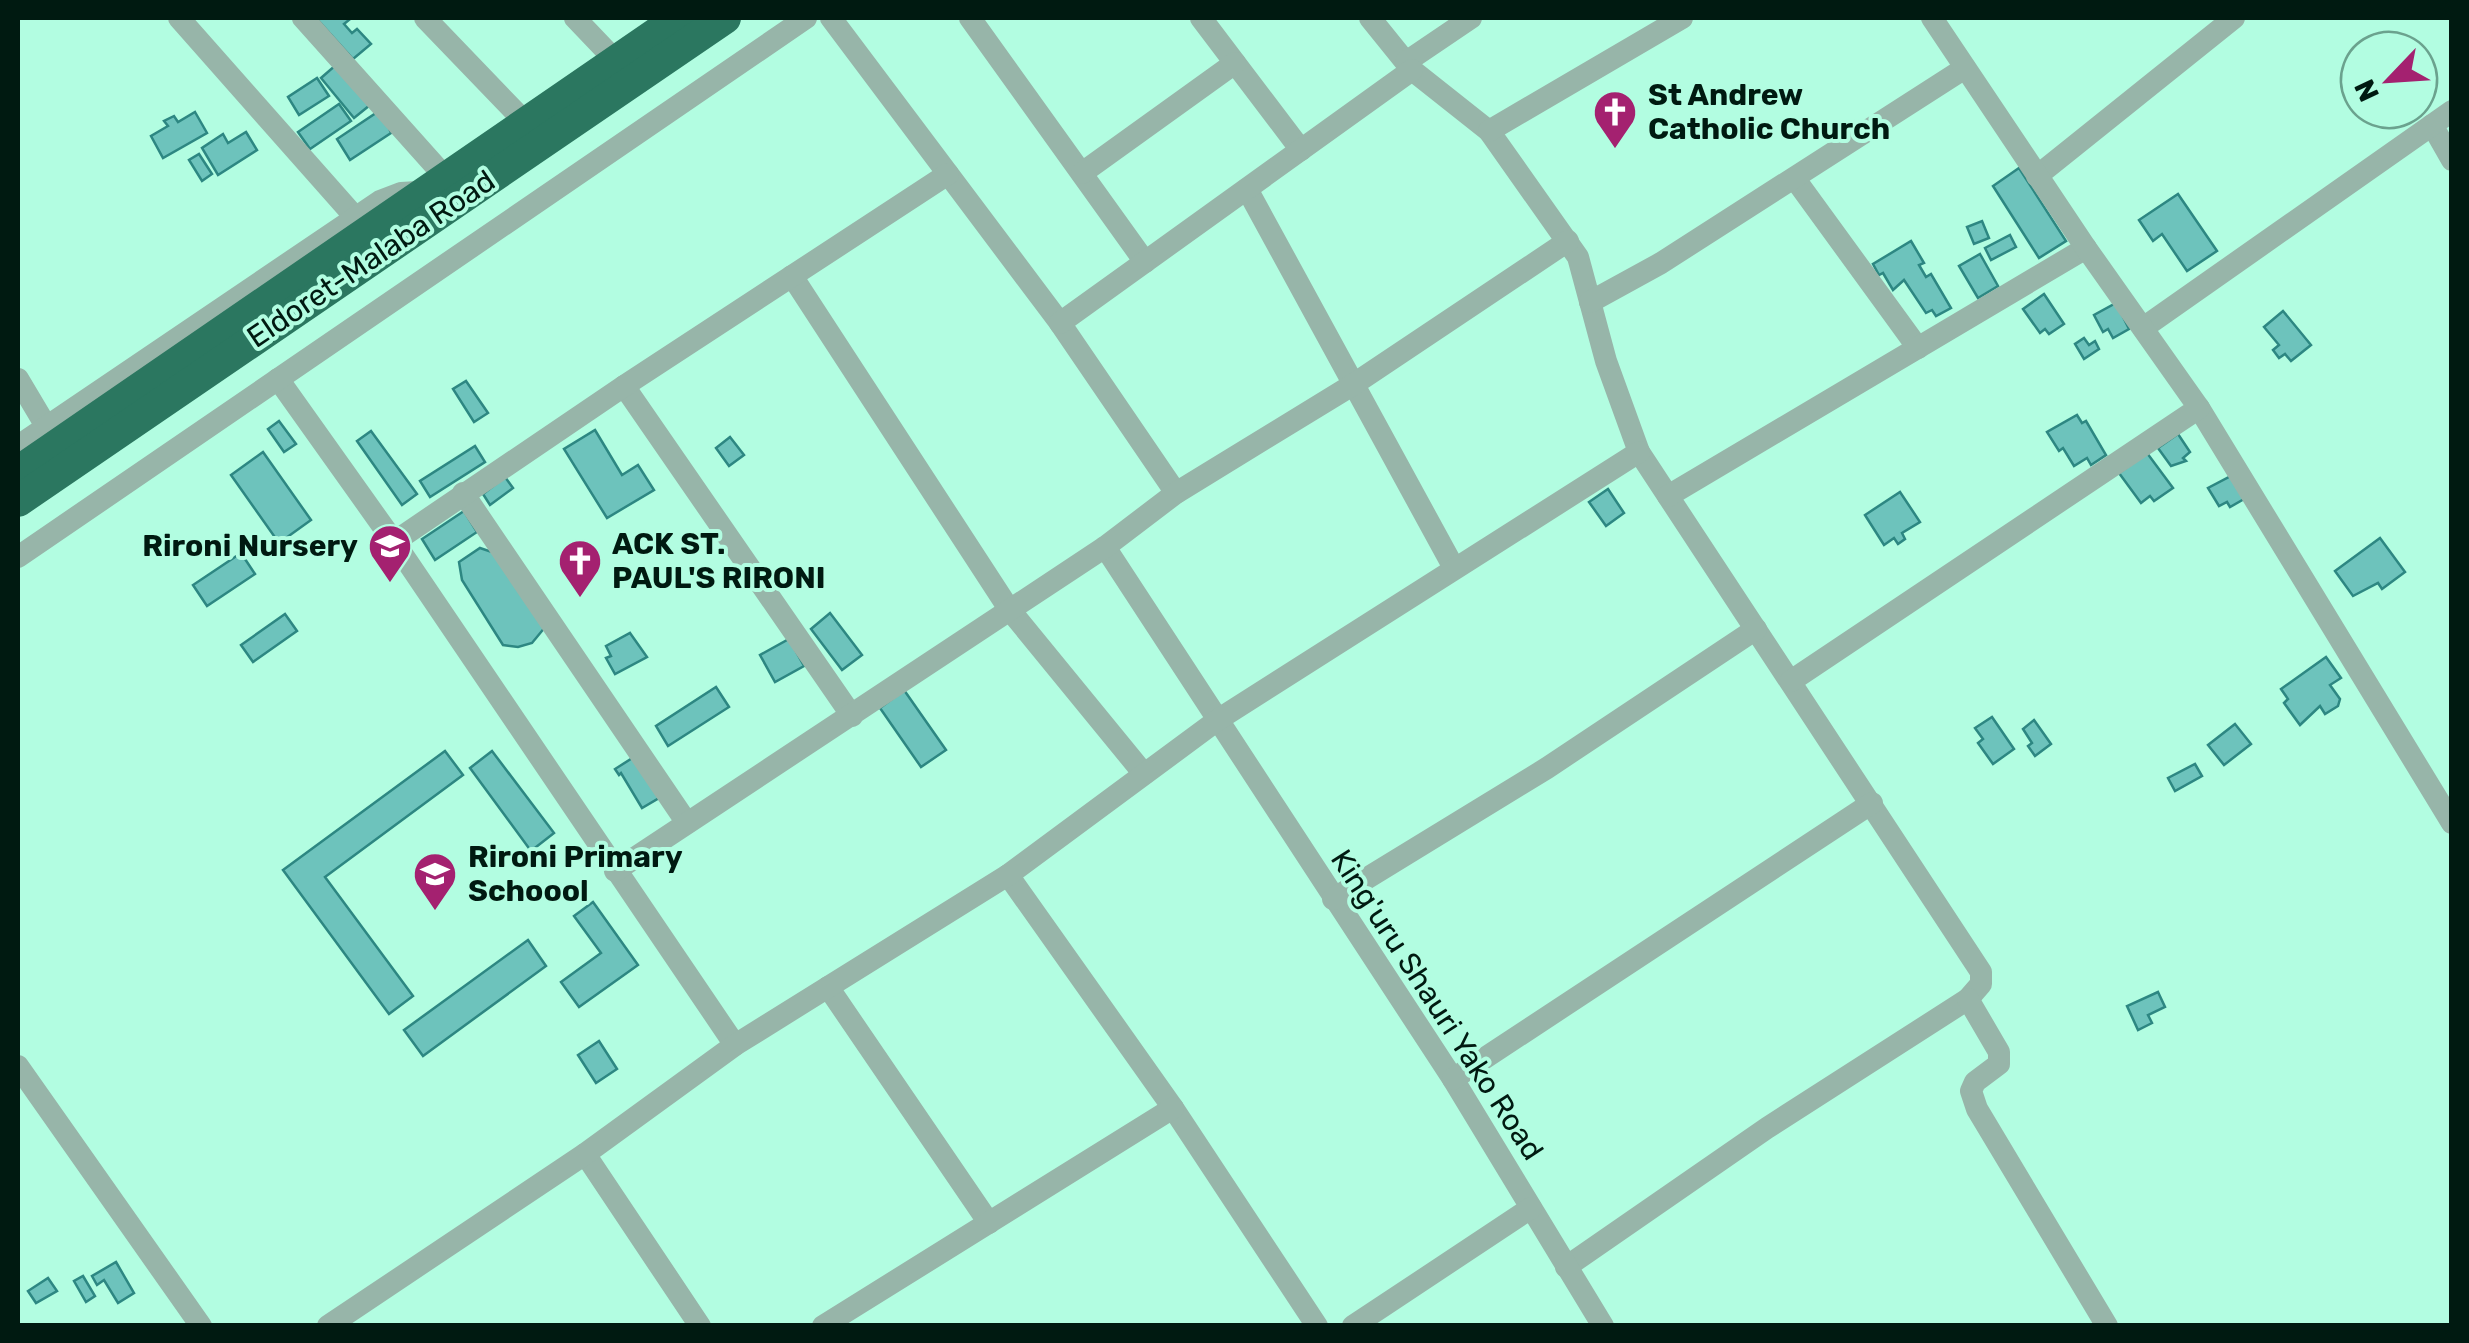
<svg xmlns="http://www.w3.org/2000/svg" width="2469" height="1343" viewBox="0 0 2469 1343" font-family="Rubik,sans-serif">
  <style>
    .building { fill: #6dc3bc; stroke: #2d8782; stroke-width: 2.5 }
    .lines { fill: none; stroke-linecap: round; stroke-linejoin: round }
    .minor { stroke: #97b5a9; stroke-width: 22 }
    .highway { stroke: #2b7760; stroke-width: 32 }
    .labels { text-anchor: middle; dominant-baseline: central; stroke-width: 8; stroke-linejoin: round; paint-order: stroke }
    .poi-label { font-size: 30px; font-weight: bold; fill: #001a11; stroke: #b2fde1; text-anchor: start }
    .street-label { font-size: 30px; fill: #001a11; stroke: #b2fde1 }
  </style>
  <rect width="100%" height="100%" fill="#b2fde1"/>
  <g class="building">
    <polygon points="316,18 347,18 349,20 344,24 352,33 357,29 371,44 353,59"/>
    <polygon points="337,64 370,105 354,118 321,78"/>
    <polygon points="317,78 329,96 299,115 288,97"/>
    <polygon points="339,104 351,121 310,149 298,132"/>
    <polygon points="382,109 391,133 350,160 337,139"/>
    <polygon points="195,112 207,133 163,158 151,136 168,126 164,121 174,116 178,122"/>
    <polygon points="246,132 257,150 218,175 202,148 223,134 228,143"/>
    <polygon points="199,154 212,174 202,181 189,160"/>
    <polygon points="2019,168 2066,241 2039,258 1993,186"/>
    <polygon points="2178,194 2217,251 2187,271 2162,234 2153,241 2139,220"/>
    <polygon points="1982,221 1989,238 1974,244 1967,227"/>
    <polygon points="2010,235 2016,247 1991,260 1985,248"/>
    <polygon points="1911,241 1924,263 1919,265 1926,277 1931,274 1951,308 1936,316 1932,310 1926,313 1904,280 1893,290 1883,273 1879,275 1873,264"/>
    <polygon points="1980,254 1998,286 1978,298 1959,266"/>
    <polygon points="2044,294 2064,324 2049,334 2045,329 2040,333 2023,309"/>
    <polygon points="2116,303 2129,329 2113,338 2108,329 2103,332 2094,315"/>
    <polygon points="2283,311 2311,345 2291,361 2285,354 2279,358 2273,350 2279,345 2264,327"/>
    <polygon points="2084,338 2089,345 2095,341 2099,349 2084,359 2075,344"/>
    <polygon points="466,381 488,413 474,422 453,389"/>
    <polygon points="2077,415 2082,423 2086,421 2106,455 2091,465 2087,458 2074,466 2063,448 2059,451 2047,432"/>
    <polygon points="279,421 296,444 284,452 268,429"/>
    <polygon points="595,430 622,475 638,465 654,490 607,518 564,449"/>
    <polygon points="371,431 417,494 402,505 357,441"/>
    <polygon points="2178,434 2190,452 2183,458 2186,461 2171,466 2158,448"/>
    <polygon points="730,437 744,455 729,466 716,448"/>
    <polygon points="475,446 485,462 430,497 420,481"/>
    <polygon points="263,452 311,520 279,543 231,475"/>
    <polygon points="2147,453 2173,488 2154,501 2150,496 2141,503 2119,473"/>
    <polygon points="2231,476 2244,499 2230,507 2227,502 2219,506 2208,488"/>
    <polygon points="505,477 513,488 490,505 483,494"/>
    <polygon points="1608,489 1624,513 1606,526 1589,502"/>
    <polygon points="1900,492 1920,522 1902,533 1905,539 1898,544 1894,538 1884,545 1865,515"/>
    <polygon points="464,511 477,532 435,560 422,539"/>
    <polygon points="2380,538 2405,572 2382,589 2378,583 2353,596 2335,571"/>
    <polygon points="480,548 495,553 546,626 532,643 518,647 503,645 462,580 459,562"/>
    <polygon points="241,553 255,574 207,606 193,585"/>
    <polygon points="830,613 862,655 842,670 811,629"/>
    <polygon points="285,614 297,631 253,662 241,645"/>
    <polygon points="630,633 647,657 615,674 606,658 611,656 606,646"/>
    <polygon points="789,639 804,666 775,682 760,655"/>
    <polygon points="2326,657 2341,678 2330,685 2340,699 2338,706 2325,714 2320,706 2300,725 2284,703 2288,699 2281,689"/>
    <polygon points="716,687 729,707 668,746 656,726"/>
    <polygon points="904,690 946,750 921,767 880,708"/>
    <polygon points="1992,717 2014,749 1993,764 1978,743 1983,739 1975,728"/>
    <polygon points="2034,720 2051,744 2035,756 2028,746 2032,743 2023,729"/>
    <polygon points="2235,724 2251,744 2224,765 2208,745"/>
    <polygon points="445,751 463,775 325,877 413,996 389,1014 283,870"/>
    <polygon points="492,751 554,833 531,851 470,768"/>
    <polygon points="634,757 659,798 642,808 621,773 619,775 615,769"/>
    <polygon points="2195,764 2202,776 2175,791 2168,778"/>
    <polygon points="593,902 638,965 579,1007 561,982 601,953 574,916"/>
    <polygon points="528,940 546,966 423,1056 404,1030"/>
    <polygon points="2158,992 2165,1007 2148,1015 2152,1023 2138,1030 2127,1006"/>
    <polygon points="599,1041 617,1069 596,1083 578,1055"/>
    <polygon points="116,1262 134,1293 118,1303 104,1280 97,1285 92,1276"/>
    <polygon points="83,1276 95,1296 86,1302 74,1281"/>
    <polygon points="48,1278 57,1291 36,1303 28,1291"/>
  </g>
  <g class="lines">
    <g class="minor">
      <polyline points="179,18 355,217"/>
      <polyline points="303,18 446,178"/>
      <polyline points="425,18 526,123"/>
      <polyline points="575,18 616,61"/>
      <polyline points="831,18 1060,323 1176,493"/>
      <polyline points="970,18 1145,262"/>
      <polyline points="1201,18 1301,150"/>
      <polyline points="1370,18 1412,70 1489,131 1578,257 1606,361 1639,452 1981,972 1981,984 1968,999 1767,1128 1566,1267"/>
      <polyline points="1406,62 1471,18"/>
      <polyline points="2432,125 2452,160"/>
      <polyline points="1489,131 1682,18"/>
      <polyline points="1082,173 1235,63"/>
      <polyline points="2037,176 2234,18"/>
      <polyline points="1795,179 1918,348"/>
      <polyline points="1247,189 1454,568"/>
      <polyline points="792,276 1009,609 1144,774"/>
      <polyline points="1590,302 1661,263 1965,68"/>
      <polyline points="1060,323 1412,70"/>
      <polyline points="2143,328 2452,111"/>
      <polyline points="18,379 46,426"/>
      <polyline points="278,379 394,542 735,1045"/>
      <polyline points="624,386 852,716"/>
      <polyline points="2199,408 2452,823"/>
      <polyline points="18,446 380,201 401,193 418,192"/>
      <polyline points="463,493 687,823"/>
      <polyline points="1668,496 2086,248"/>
      <polyline points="394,542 624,386 948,174"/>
      <polyline points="1105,547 1453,1079 1603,1326"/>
      <polyline points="18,557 806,18"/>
      <polyline points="1791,681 2199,408 2086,248 1932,18"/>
      <polyline points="615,871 1105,547 1176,493 1354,384 1568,241"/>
      <polyline points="1008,875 1173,1108 1317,1326"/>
      <polyline points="1333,899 1547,768 1756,629"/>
      <polyline points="828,987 989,1223"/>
      <polyline points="1968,999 1999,1052 1999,1064 1975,1082 1971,1091 1977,1109 2107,1326"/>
      <polyline points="18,1066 201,1326"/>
      <polyline points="1453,1079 1872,803"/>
      <polyline points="585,1154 700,1326"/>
      <polyline points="328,1326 585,1154 735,1045 1008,875 1219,719 1639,452"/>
      <polyline points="823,1326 1173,1108"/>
      <polyline points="1353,1326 1531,1208"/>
    </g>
    <g class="highway">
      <polyline points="18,472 679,18"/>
      <polyline points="18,501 725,18"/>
    </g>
  </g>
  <defs>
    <g id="church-pin" transform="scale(2.25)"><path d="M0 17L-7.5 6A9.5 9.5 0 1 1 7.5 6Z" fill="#a42170" stroke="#b2fde1"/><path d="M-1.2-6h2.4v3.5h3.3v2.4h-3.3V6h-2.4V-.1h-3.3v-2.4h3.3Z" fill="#fff"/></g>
    <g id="school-pin" transform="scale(2.25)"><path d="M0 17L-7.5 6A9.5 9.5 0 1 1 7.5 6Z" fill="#a42170" stroke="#b2fde1"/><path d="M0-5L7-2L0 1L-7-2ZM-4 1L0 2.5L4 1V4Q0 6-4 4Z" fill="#fff"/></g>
  </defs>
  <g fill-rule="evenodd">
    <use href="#church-pin" x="1615" y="112"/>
    <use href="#school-pin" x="390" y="546"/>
    <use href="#church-pin" x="580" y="561"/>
    <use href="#school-pin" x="435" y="874"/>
  </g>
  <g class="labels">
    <g class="poi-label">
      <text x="1648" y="95">St Andrew<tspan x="1648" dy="34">Catholic Church</tspan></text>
      <text x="612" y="544">ACK ST.<tspan x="612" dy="34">PAUL'S RIRONI</tspan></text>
      <text x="358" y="546" text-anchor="end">Rironi Nursery</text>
      <text x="468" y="857">Rironi Primary<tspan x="468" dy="34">Schoool</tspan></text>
    </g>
    <g class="street-label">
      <text transform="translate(371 259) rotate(-34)">Eldoret-Malaba Road</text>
      <text transform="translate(1437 1005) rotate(57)">King'uru Shauri Yako Road</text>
    </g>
  </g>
  <rect width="2469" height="1343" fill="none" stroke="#001a11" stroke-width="40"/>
  <g transform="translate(2389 80) rotate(245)"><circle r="48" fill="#b2fde1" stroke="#6ba28e" stroke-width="2.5"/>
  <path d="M0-8L18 38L0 25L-18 38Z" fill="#a42170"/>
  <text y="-15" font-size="28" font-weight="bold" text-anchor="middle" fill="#001a11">N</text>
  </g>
</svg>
